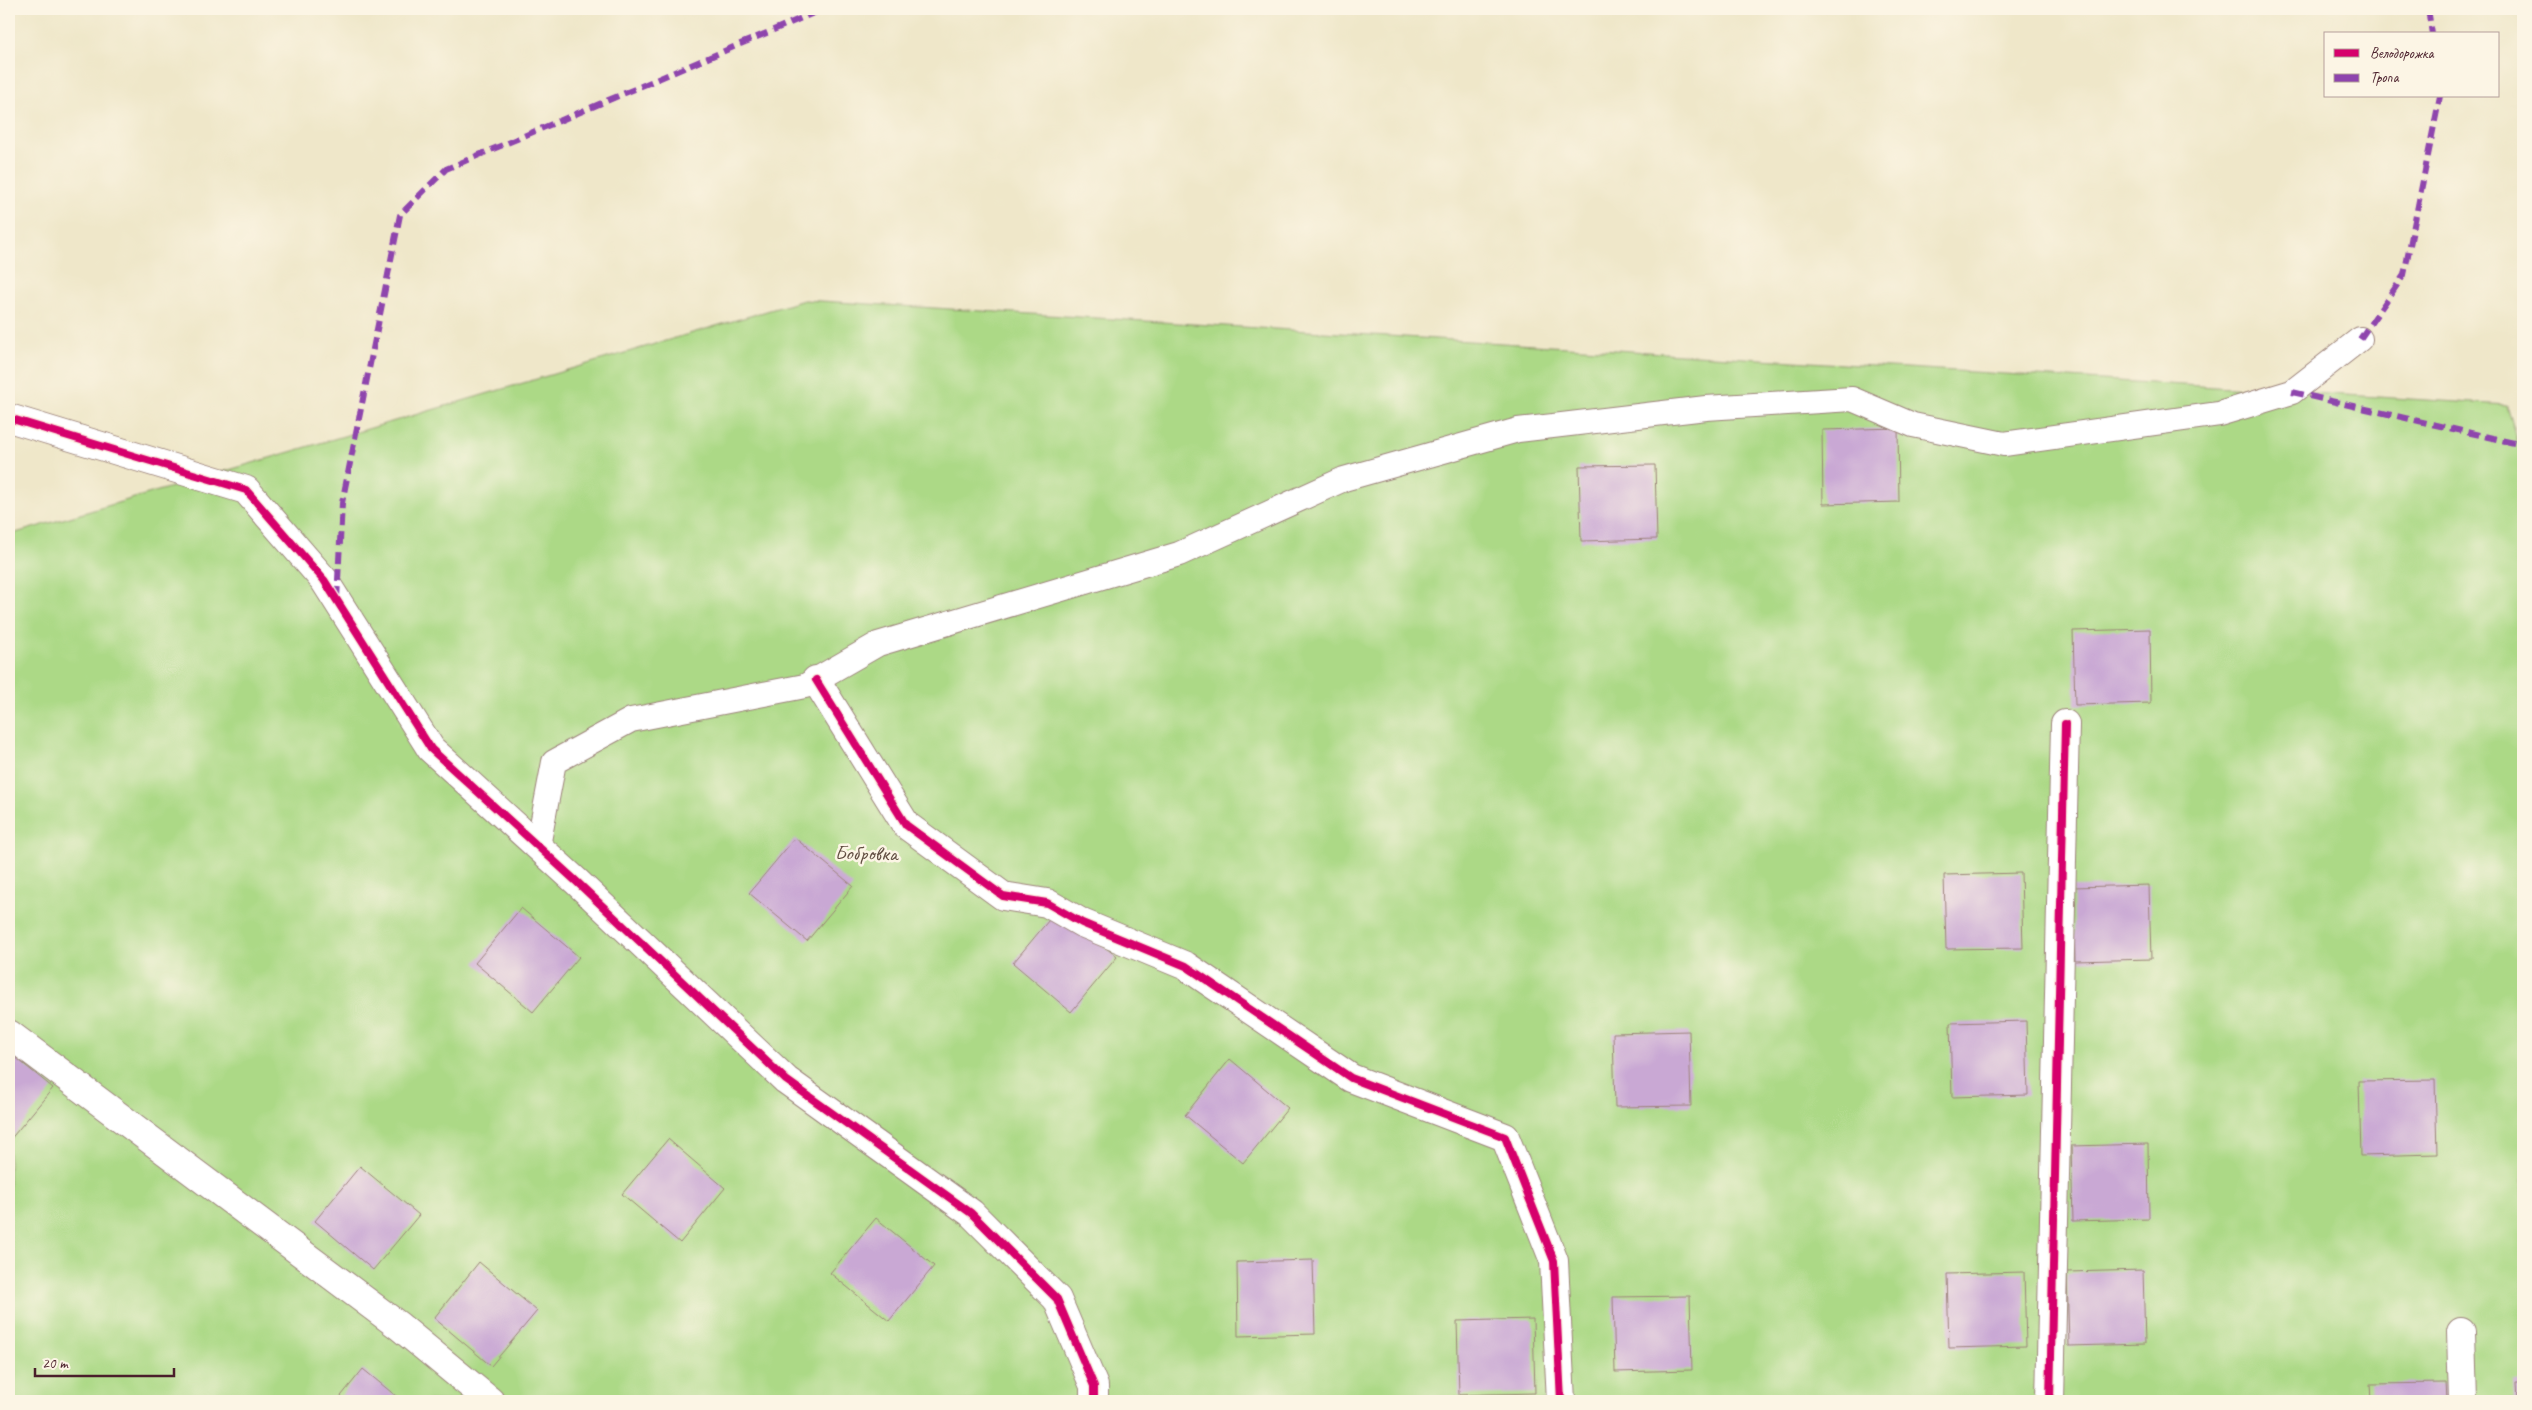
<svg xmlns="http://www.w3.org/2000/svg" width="2532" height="1410" viewBox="0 0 2532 1410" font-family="Caveat,sans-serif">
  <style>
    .green { fill: #acd986; stroke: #7b7c58 }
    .building { fill: #c9a8d4 }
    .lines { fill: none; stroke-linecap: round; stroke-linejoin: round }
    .service-casing { stroke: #9c837a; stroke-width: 26 }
    .minor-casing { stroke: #9c837a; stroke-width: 30 }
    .service { stroke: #fff; stroke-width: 24 }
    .minor { stroke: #fff; stroke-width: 28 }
    .quiet { stroke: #8e44ad; stroke-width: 6; stroke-dasharray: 12 6; stroke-linecap: butt }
    .cycleway-casing { stroke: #fcf5e5; stroke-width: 11 }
    .cycleway { stroke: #d6006c; stroke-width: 8 }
    .labels { text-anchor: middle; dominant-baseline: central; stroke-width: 5; stroke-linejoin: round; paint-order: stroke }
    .park-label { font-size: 21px; fill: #624e42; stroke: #fcf5e5 }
  </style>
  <rect width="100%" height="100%" fill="#fcf5e5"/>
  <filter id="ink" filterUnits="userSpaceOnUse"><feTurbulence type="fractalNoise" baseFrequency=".02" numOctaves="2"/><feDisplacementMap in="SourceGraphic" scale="10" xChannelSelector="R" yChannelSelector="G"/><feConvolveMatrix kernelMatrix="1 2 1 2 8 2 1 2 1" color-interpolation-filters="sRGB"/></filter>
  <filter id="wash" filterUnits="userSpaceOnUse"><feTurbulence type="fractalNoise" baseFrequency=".0096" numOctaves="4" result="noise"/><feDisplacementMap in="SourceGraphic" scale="20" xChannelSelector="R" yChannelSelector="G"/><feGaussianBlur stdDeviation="1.12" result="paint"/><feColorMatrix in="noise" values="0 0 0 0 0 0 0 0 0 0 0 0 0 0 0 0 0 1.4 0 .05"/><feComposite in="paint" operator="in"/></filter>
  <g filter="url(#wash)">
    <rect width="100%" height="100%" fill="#efe7c9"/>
    <polygon class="green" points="804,300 2507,405 2523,459 2523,1401 9,1401 9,535"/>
    <g id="blocks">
      <g class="building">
        <polygon points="1898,428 1899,502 1823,504 1822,430"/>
        <polygon points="1655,465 1657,539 1581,541 1579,466"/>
        <polygon points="2150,629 2151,703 2075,705 2073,631"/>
        <polygon points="795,838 853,886 807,941 749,893"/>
        <polygon points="2021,873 2023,948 1946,949 1944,875"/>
        <polygon points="2149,885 2151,959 2075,961 2073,887"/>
        <polygon points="521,908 579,957 533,1012 475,963"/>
        <polygon points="1059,908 1117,957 1071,1012 1013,963"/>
        <polygon points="2026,1021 2028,1095 1952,1097 1950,1023"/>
        <polygon points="1689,1031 1691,1106 1615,1107 1613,1033"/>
        <polygon points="9,1052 53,1088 9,1141"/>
        <polygon points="1230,1059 1288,1108 1243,1163 1185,1115"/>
        <polygon points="2435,1080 2437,1154 2361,1156 2359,1081"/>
        <polygon points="668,1139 725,1188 680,1243 622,1194"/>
        <polygon points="2148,1144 2149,1219 2073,1221 2071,1146"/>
        <polygon points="360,1166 419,1215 373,1270 315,1221"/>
        <polygon points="876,1218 934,1266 889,1321 830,1273"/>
        <polygon points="1313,1260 1315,1334 1238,1336 1237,1262"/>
        <polygon points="479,1262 537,1311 491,1366 434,1318"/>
        <polygon points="2143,1270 2145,1344 2069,1346 2067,1272"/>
        <polygon points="2024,1272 2026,1346 1949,1348 1947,1274"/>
        <polygon points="1690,1296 1692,1370 1615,1372 1613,1297"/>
        <polygon points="1533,1319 1535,1393 1459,1395 1457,1321"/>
        <polygon points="363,1369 402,1401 337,1401"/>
        <polygon points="2515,1381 2523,1381 2523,1401 2516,1401"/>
        <polygon points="2446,1383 2447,1401 2371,1401 2370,1384"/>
      </g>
    </g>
  </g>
  <g filter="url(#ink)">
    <use href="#blocks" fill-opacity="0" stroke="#9c837a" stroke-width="1"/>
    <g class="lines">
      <g class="service-casing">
        <polyline id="service" points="538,846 554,762 631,720 805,686 878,644 1179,554 1344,479 1518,430 1706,408 1852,399 1913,425 2004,444 2219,414 2292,392 2360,339"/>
      </g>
      <g class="minor-casing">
        <g id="minor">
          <polyline points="9,418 246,490 324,580 431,749 577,882 786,1080 971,1213 1057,1299 1094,1386 1094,1401"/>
          <polyline points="816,680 906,825 1003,896 1047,903 1082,923 1186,966 1351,1078 1505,1137 1554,1261 1561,1401"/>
          <polyline points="9,1034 399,1326 490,1401"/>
          <polyline points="2461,1332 2463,1401"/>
          <polyline points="2050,1401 2065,724"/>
        </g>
      </g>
      <use href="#service" class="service"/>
      <use href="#minor" class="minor"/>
      <g class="quiet">
        <polyline points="2428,9 2432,34"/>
        <polyline points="2360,339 2404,275 2440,96"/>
        <polyline points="2292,392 2523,445"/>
        <polyline points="337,599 342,503 400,215 446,169 823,9"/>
      </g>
      <g class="cycleway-casing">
        <g id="cycleway">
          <polyline points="9,418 246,490 324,580 431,749 577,882 786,1080 971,1213 1057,1299 1094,1386 1094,1401"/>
          <polyline points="816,680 906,825 1003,896 1047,903 1082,923 1186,966 1351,1078 1505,1137 1554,1261 1561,1401"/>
          <polyline points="2050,1401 2065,724"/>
        </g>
      </g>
      <use href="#cycleway" class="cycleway"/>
    </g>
  </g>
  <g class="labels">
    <g class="park-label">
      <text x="866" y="853">Бобровка</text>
    </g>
  </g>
  <rect width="2532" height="1410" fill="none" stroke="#fcf5e5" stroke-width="30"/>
  <rect x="2324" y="32" width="175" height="65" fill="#fcf5e5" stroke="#b59f9b"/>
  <rect x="2334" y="49" width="25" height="8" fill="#d6006c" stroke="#b59f9b"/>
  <text x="2370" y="58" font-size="15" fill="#4a1f2b">Велодорожка</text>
  <rect x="2334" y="74" width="25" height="8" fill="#8e44ad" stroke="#b59f9b"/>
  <text x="2370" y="82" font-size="15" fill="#4a1f2b">Тропа</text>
  <path d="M35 1368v8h139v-8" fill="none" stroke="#4a1f2b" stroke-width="2.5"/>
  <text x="42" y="1368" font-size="15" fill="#4a1f2b" stroke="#fcf5e5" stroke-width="4" paint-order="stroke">20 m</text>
</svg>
